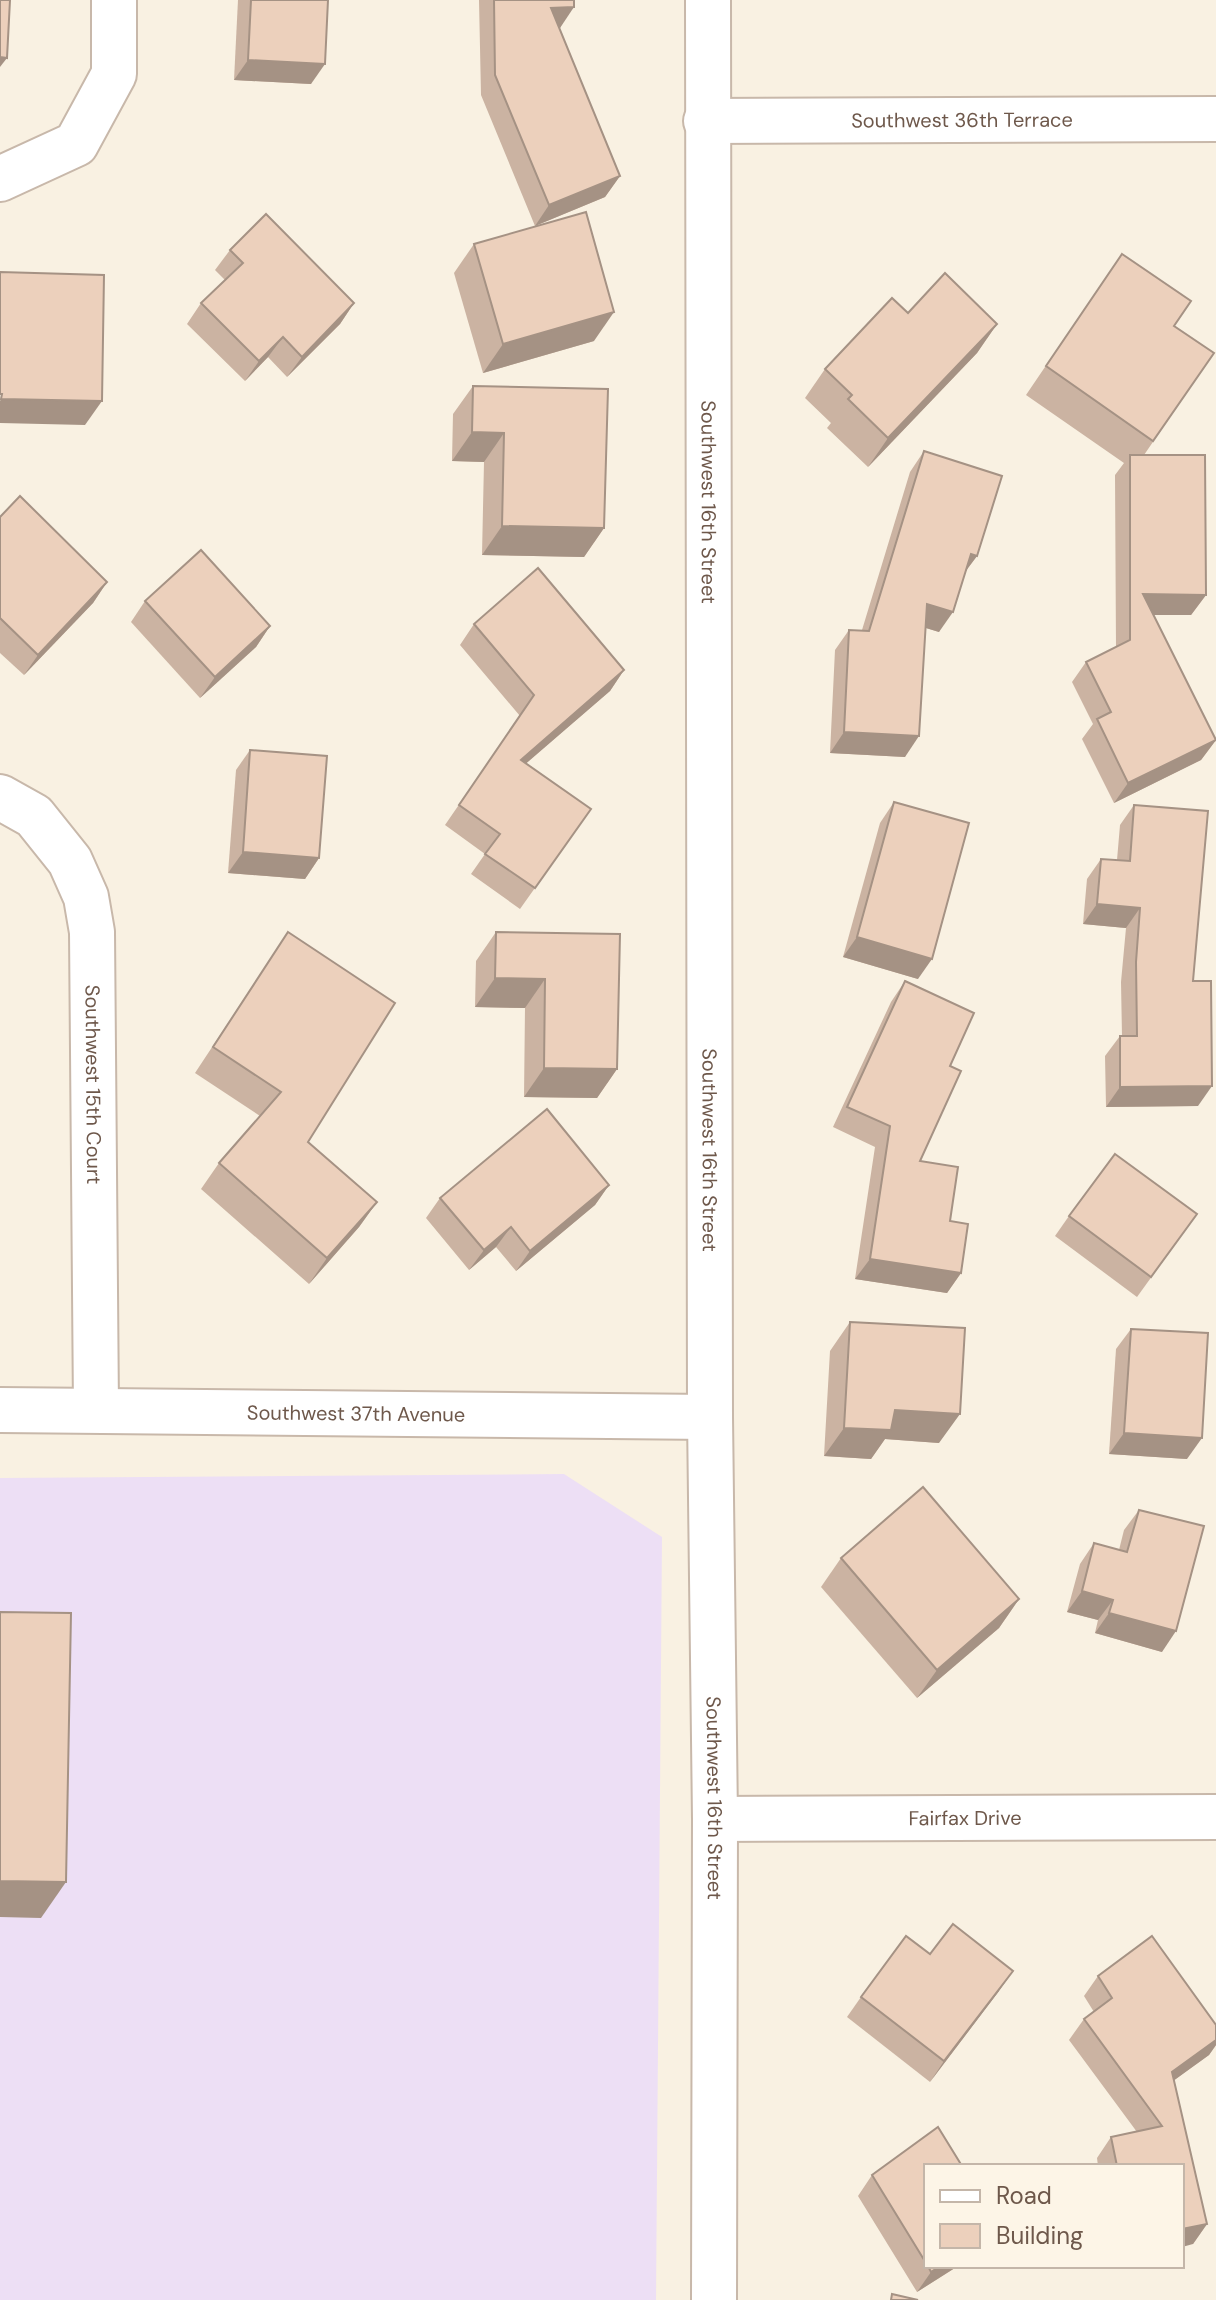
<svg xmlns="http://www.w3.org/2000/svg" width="1216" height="2300" viewBox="0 0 1216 2300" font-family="'DM Sans',sans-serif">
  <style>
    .education { fill: #eddff5 }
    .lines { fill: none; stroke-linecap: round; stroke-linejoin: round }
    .minor-casing { stroke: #c8b8aa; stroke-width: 48 }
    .minor { stroke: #fff; stroke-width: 44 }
    .wall { fill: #cbb3a2 }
    .shaded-wall { fill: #a59284 }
    .building { fill: #ecd0bc; stroke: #a59284; stroke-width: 2 }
    .labels { text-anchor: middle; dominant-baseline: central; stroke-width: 6; stroke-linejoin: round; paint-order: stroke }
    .street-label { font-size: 20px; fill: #6e584b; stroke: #fdf5e7 }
  </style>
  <rect width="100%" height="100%" fill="#f9f1e2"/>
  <polygon class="education" points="564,1474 662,1537 656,2300 0,2300 0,1478"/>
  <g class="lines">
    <g class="minor-casing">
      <g id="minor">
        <path id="s1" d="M708 0 710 1417 715 1819 714 2300"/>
        <path id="s2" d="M706 121 1216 119"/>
        <polyline points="0,179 76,144 114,74 114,0"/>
        <path id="s3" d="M0 797 34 816 70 861 86 897 92 932 96 1409"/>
        <path id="s4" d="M0 1410 710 1417"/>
        <path id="s5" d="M715 1819 1216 1817"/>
      </g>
    </g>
    <use href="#minor" class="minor"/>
  </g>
  <g class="wall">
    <polygon points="238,0 328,0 311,84 234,80"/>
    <polygon points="479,0 574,0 560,28 559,28 620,176 605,197 535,226 481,95"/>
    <polygon points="474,244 594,341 483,373 454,273"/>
    <polygon points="230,250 354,303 340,324 287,377 268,357 245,381 187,324 201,303 225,280 215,270"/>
    <polygon points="1102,283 1174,326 1214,353 1144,455 1206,595 1191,615 1153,615 1216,740 1201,760 1114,803 1082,739 1093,724 1072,682 1086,662 1116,647 1115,475 1124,463 1026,395"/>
    <polygon points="908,313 997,324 977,353 868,467 827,428 831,423 805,398 825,369"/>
    <polygon points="473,386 604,528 584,557 482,555 484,462 452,461 453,414"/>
    <polygon points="924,451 977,556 965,572 939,632 926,628 905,757 830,753 835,650 849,630 862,630 910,472"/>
    <polygon points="0,517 107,582 93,603 24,675 0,653"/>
    <polygon points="145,601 270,626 256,647 200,698 131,622"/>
    <polygon points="474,624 624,670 610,691 526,763 591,809 520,909 471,874 485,854 445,825 520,716 460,645"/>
    <polygon points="250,750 319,858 305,879 228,873 236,770"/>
    <polygon points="894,802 918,979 843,957 880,823"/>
    <polygon points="1134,805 1193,981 1198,1106 1106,1107 1105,1056 1120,1036 1122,1036 1121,982 1126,928 1083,924 1087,879 1101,859 1117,860 1120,825"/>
    <polygon points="288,932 308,1142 377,1202 359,1227 309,1284 201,1189 219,1163 260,1116 195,1073"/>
    <polygon points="496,932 620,934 617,1069 597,1098 524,1097 525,1008 475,1007 476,961"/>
    <polygon points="905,981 950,1066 920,1161 950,1221 961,1273 947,1293 855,1279 875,1147 833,1127 891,1002"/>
    <polygon points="609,1185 595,1205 516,1271 496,1247 469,1270 426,1218 440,1198"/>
    <polygon points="1197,1214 1137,1297 1055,1236 1069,1216"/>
    <polygon points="850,1322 939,1443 885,1439 871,1459 824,1456 830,1351"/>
    <polygon points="1131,1329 1187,1459 1109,1454 1116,1349"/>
    <polygon points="1139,1510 1162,1652 1095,1633 1098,1620 1067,1612 1080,1564 1094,1543 1119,1550 1124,1530"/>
    <polygon points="841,1558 1019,1599 999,1628 917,1698 821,1587"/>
    <polygon points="930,1954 999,1991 930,2082 847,2017 861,1997"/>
    <polygon points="1098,1976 1216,2025 1216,2045 1209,2055 1174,2080 1207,2224 1193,2244 1182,2166 1098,2166 1097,2158 1111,2137 1137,2132 1069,2040 1084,2019 1094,2012 1084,1996"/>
    <polygon points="926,2166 926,2266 958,2266 917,2292 858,2196 872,2175"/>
  </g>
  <g class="shaded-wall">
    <polygon points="574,7 560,28 536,28 551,8"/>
    <polygon points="0,57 7,58 0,67"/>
    <polygon points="248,60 325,64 311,84 234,80"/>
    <polygon points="620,176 605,197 535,226 549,205"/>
    <polygon points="354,303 340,324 287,377 302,357"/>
    <polygon points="614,312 594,341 483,373 503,344"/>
    <polygon points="997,324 977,353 868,467 888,438"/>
    <polygon points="283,337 268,357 245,381 259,361"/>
    <polygon points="1,399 102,401 85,425 0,423 0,401"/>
    <polygon points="472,432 504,433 484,462 452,461"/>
    <polygon points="502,526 604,528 584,557 482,555"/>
    <polygon points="971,554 977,556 962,576"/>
    <polygon points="107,582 93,603 24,675 38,655"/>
    <polygon points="1143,594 1206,595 1191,615 1129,615"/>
    <polygon points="927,604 953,612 939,632 913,624"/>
    <polygon points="270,626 256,647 200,698 215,677"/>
    <polygon points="624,670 610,691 507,780 521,760"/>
    <polygon points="844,732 919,736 905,757 830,753"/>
    <polygon points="1216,740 1201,760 1114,803 1128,783"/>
    <polygon points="243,852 319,858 305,879 228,873"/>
    <polygon points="1097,904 1140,908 1126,928 1083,924"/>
    <polygon points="857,937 932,959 918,979 843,957"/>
    <polygon points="495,978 545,979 525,1008 475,1007"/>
    <polygon points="544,1068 617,1069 597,1098 524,1097"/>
    <polygon points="1212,1086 1198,1106 1106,1107 1120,1087"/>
    <polygon points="609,1185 595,1205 516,1271 530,1251"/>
    <polygon points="377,1202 359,1227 309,1284 327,1258"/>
    <polygon points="511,1227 496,1247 469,1270 484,1250"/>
    <polygon points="870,1259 961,1273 947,1293 855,1279"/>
    <polygon points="895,1410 960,1414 939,1443 885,1439 871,1459 824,1456 844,1428"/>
    <polygon points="1124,1433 1202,1438 1187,1459 1109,1454"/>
    <polygon points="1082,1591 1113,1600 1098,1620 1067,1612"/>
    <polygon points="1019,1599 999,1628 917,1698 937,1670"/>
    <polygon points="1109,1613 1176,1631 1162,1652 1095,1633"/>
    <polygon points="0,1881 66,1882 41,1918 0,1917"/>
    <polygon points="1013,1971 999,1991 930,2082 944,2061"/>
    <polygon points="1216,2040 1216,2045 1209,2055 1158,2092 1172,2072"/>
    <polygon points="1207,2224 1193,2244 1182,2247 1182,2229"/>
    <polygon points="940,2266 958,2266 917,2292 931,2272"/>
  </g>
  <g class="building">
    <polygon points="0,0 10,0 7,58 0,57"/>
    <polygon points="251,0 328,0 325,64 248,60"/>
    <polygon points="494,0 574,0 574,7 551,8 620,176 549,205 495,75"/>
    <polygon points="586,212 614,312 503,344 474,244"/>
    <polygon points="266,214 354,303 302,357 283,337 259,361 201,303 243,263 230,250"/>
    <polygon points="1122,254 1191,301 1174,326 1214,353 1153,441 1046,366"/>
    <polygon points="0,272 104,275 102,401 1,399 2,394 0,394"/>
    <polygon points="945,273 997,324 888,438 848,399 852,395 825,369 892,298 908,313"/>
    <polygon points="473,386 608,389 604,528 502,526 504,433 472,432"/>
    <polygon points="924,451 1002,476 977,556 971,554 953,612 927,604 919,736 844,732 849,630 869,631"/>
    <polygon points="1130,455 1205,455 1206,595 1143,594 1216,740 1128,783 1097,719 1111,712 1086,662 1130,640"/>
    <polygon points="20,496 107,582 38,655 0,618 0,517"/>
    <polygon points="201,550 270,626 215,677 145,601"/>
    <polygon points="538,568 624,670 521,760 591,809 535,888 485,854 500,834 459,805 534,695 474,624"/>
    <polygon points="250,750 327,756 319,858 243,852"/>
    <polygon points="894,802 969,823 932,959 857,937"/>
    <polygon points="1134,805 1208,811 1193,981 1211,981 1212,1086 1120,1087 1120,1036 1137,1036 1136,962 1140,908 1097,904 1101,859 1130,861"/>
    <polygon points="288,932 395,1003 308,1142 377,1202 327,1258 219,1163 281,1092 213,1047"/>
    <polygon points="496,932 620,934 617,1069 544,1068 545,979 495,978"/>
    <polygon points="905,981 974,1013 950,1066 961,1071 920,1161 958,1167 950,1221 968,1224 961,1273 870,1259 890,1126 847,1107"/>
    <polygon points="547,1109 609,1185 530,1251 511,1227 484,1250 440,1198"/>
    <polygon points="1115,1154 1197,1214 1151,1277 1069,1216"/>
    <polygon points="850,1322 965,1328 960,1414 895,1410 891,1430 844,1428"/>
    <polygon points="1131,1329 1208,1333 1202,1438 1124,1433"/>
    <polygon points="923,1487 1019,1599 937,1670 841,1558"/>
    <polygon points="1139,1510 1204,1526 1176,1631 1109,1613 1113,1600 1082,1591 1094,1543 1127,1552"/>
    <polygon points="0,1612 71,1613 66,1882 0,1881"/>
    <polygon points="953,1924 1013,1971 944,2061 861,1997 906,1936 930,1954"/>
    <polygon points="1152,1936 1216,2025 1216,2040 1172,2072 1207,2224 1182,2229 1182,2166 1117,2166 1111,2137 1162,2126 1084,2019 1112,1998 1098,1976"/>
    <polygon points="938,2127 962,2166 926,2166 926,2263 872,2175"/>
    <polygon points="928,2266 940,2266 931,2272"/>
    <polygon points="892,2294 918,2300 891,2300"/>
  </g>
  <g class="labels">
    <g class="street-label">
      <text stroke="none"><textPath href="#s2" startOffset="256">Southwest 36th Terrace</textPath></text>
      <text stroke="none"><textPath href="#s1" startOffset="502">Southwest 16th Street</textPath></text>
      <text stroke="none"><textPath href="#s3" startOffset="324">Southwest 15th Court</textPath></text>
      <text stroke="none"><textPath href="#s1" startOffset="1150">Southwest 16th Street</textPath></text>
      <text stroke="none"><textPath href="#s4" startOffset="356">Southwest 37th Avenue</textPath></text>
      <text stroke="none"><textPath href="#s1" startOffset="1798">Southwest 16th Street</textPath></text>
      <text stroke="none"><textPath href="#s5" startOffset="250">Fairfax Drive</textPath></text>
    </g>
  </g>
  <rect x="924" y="2164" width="260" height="104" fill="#fdf5e7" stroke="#c4b6a9" stroke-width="2"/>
  <rect x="940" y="2190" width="40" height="12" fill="#ffffff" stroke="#c4b6a9" stroke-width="2"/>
  <text x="996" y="2204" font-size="24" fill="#6e584b">Road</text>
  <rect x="940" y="2224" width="40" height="24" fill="#ecd0bc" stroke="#c4b6a9" stroke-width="2"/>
  <text x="996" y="2244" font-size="24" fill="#6e584b">Building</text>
</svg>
